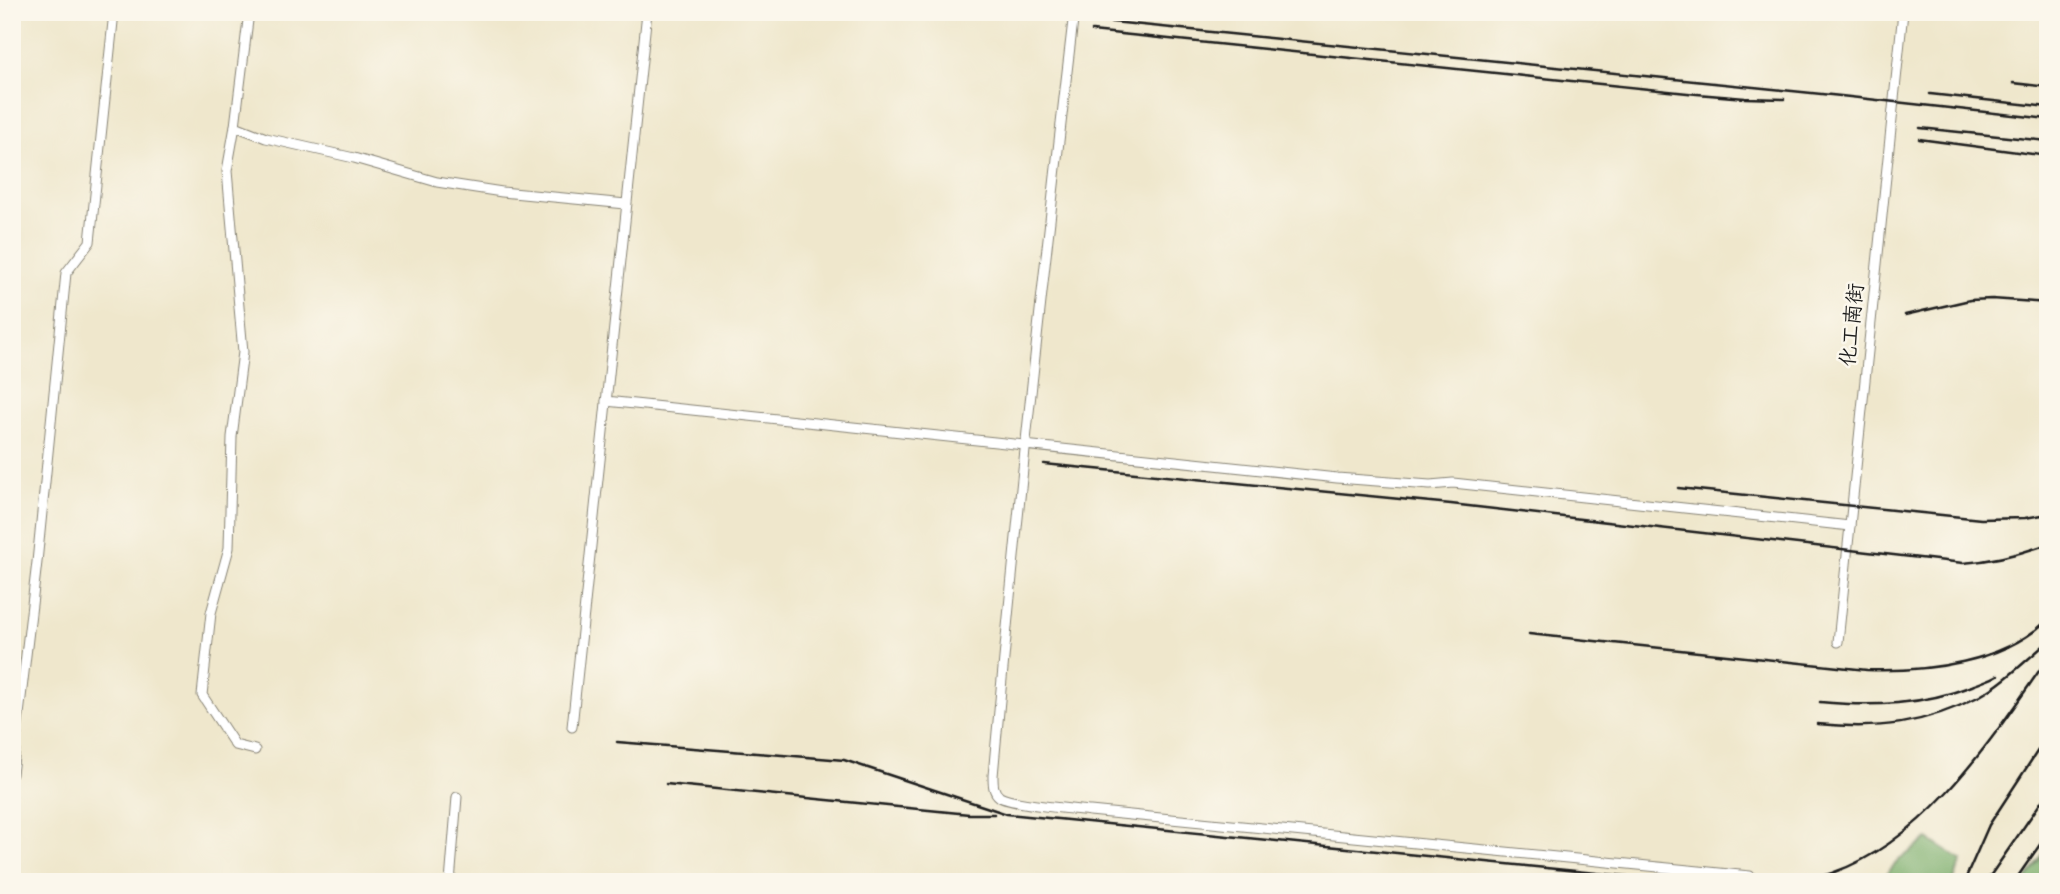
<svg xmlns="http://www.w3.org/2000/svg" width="2060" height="894" viewBox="0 0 2060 894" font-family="Kalam,'LXGW WenKai TC',sans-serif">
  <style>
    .forest { fill: #78ac68; stroke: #4a6442; stroke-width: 2 }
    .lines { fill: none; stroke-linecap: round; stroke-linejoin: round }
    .minor-casing { stroke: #868274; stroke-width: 11 }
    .minor { stroke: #fff; stroke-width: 9 }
    .rail { stroke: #1c1c1c; stroke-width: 2.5 }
    .labels { text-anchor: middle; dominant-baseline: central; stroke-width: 5; stroke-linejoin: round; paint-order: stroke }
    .street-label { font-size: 21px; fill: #1c1c1c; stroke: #fbf7ec }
  </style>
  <rect width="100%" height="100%" fill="#fbf7ec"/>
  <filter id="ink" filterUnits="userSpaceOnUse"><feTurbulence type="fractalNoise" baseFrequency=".0143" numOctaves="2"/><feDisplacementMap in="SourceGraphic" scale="14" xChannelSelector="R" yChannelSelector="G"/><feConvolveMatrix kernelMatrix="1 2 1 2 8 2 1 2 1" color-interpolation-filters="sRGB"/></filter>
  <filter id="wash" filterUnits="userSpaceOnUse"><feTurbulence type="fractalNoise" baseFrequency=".00686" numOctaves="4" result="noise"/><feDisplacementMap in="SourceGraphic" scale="28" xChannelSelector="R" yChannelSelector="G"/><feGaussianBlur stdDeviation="1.57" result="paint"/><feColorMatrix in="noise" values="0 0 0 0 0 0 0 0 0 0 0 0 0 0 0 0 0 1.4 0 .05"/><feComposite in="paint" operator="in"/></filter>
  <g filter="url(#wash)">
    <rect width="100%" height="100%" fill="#efe7cc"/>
    <g class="forest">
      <polygon points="1928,839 1962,861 1953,882 1879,882 1899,860"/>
      <polygon points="2048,847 2048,876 2044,882 2024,882"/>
    </g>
  </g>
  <g filter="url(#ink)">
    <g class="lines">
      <g class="minor-casing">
        <g id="minor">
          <polyline points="249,12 235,126 266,138 354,158 437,182 502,192 626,204"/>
          <path d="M1074 12C1044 267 1016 521 993 776 993 784 993 792 1000 797 1011 804 1073 809 1090 811L1750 876"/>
          <polyline points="235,126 227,171 243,352 232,437 229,548 211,613 202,695 235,745 255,750"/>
          <polyline points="606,401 1337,478 1430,485 1453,483 1850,526"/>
          <polyline points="1838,642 1903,12"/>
          <polyline points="572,727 647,12"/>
          <polyline points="12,774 37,562 66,273 90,242 114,12"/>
          <polyline points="450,882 457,797"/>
        </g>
      </g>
      <use href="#minor" class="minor"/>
      <g class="rail">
        <polyline points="1093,20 1841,96 2048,119"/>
        <polyline points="1092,31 1697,94 1745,98 1784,99"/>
        <polyline points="2013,83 2048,87"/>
        <polyline points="1930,94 2048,107"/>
        <polyline points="1920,128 2048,141"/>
        <polyline points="1919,139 2048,156"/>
        <polyline points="1905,315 1970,300 1992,299 2048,303"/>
        <path d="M1044 464 1451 504 1963 563C1992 561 2020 554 2048 544"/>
        <polyline points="1678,488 1981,519 2025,518 2048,514"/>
        <path d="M1529 634 1867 670C1925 672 2005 663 2048 619"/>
        <path d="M1820 702C1873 707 1923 705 1972 686 1981 682 1990 680 1998 675"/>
        <path d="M1817 724C1878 730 1924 725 1980 696 2005 682 2026 660 2048 642"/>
        <polyline points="617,742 844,760 1007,814 1686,882"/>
        <polyline points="666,784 969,814 994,814"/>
        <path d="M1785 882C1801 879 1818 878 1832 873 1928 840 1993 737 2048 658"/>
        <polyline points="1964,882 1989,825 2048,735"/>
        <polyline points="1986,882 2048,792"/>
        <polyline points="2014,882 2048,833"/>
      </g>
    </g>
  </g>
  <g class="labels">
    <g class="street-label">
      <text transform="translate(1853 325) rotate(-84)">化工南街</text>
    </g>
  </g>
  <rect width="2060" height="894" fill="none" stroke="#fbf7ec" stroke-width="42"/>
</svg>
